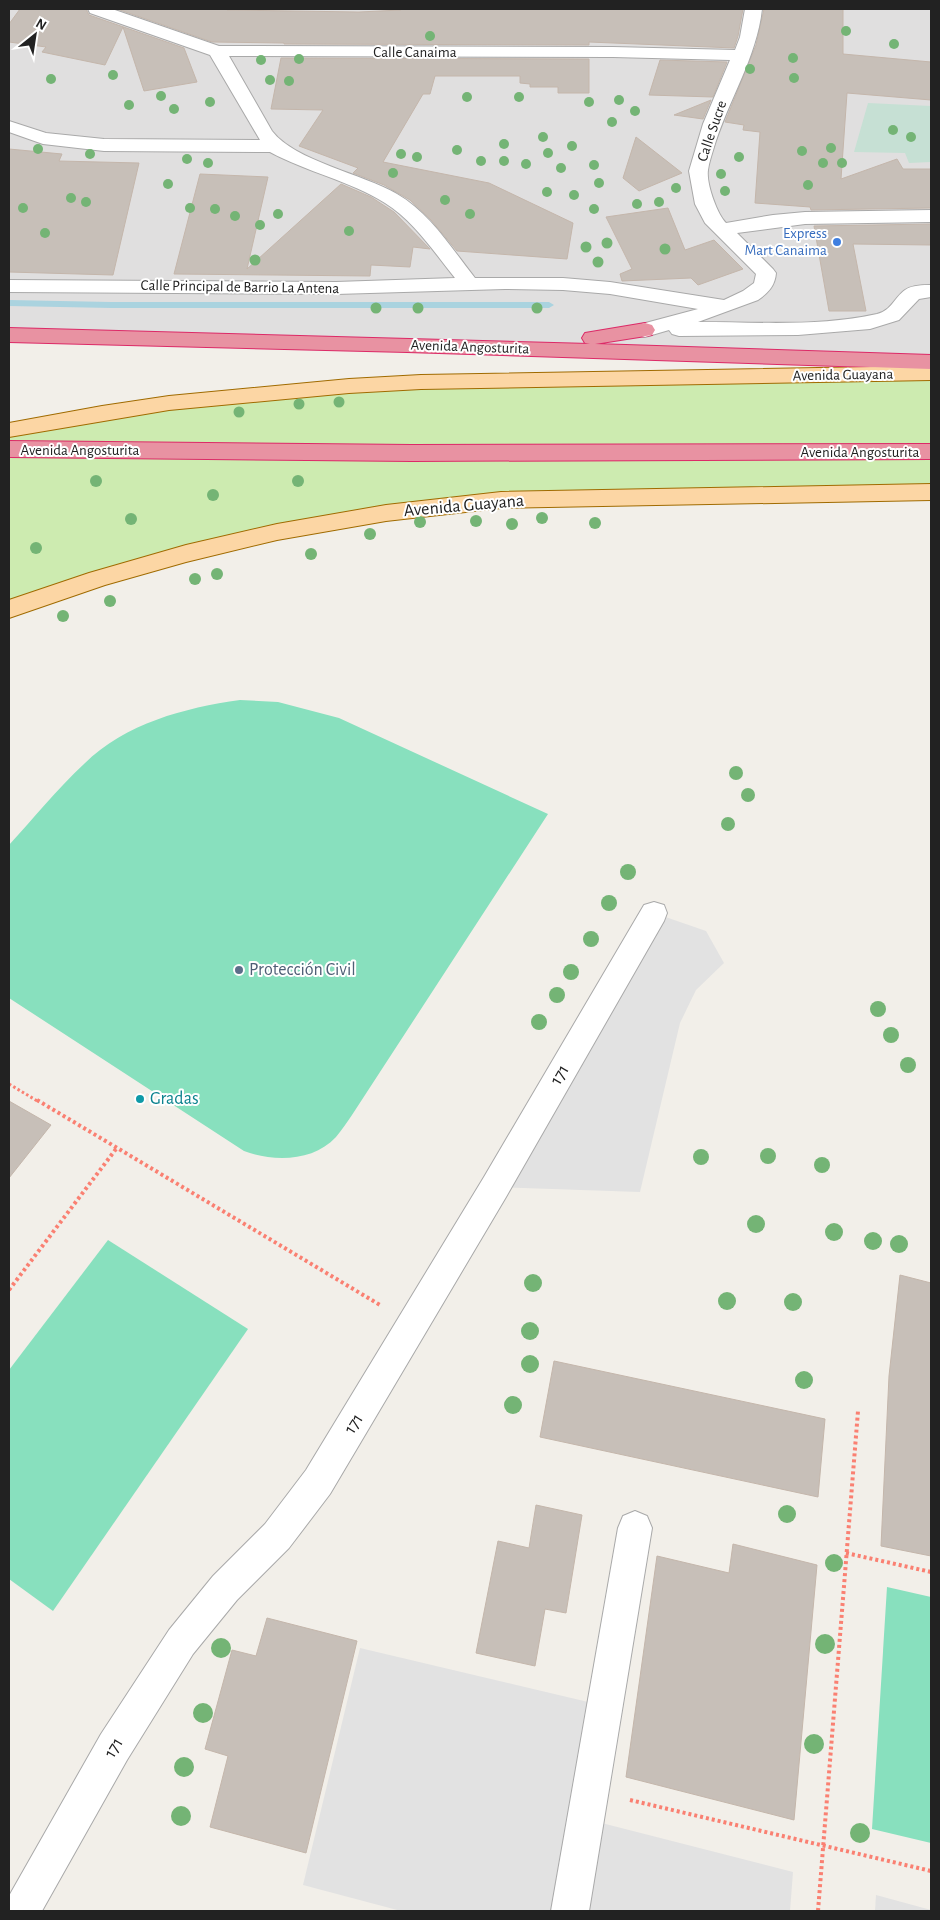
<svg xmlns="http://www.w3.org/2000/svg" width="940" height="1920" viewBox="0 0 940 1920" font-family="'Alegreya Sans',sans-serif">
  <style>
    .residential { fill: #e0dfdf }
    .grass { fill: #cdebb0 }
    .wetland { fill: #c6e0d4 }
    .pitch { fill: #88e0be }
    .parking { fill: #e2e2e2 }
    .lines { fill: none; stroke-linecap: round; stroke-linejoin: round }
    .stream { fill: #aad3df; fill-rule: evenodd }
    .building { fill: #c7bfb8; stroke: #c4b6ab }
    .minor-casing { stroke: #a9a9a9; stroke-width: 2 }
    .major-casing { stroke: #a06b00; stroke-width: 2 }
    .highway-casing { stroke: #dc2a67; stroke-width: 2 }
    .path-far1 { stroke: #fa8072; stroke-width: 3; stroke-dasharray: 2.5 2.5; stroke-linecap: butt }
    .path { stroke: #fa8072; stroke-width: 4; stroke-dasharray: 3 3; stroke-linecap: butt }
    .minor { fill: #fff; fill-rule: evenodd }
    .major { fill: #fcd6a4; fill-rule: evenodd }
    .highway { fill: #e892a2; fill-rule: evenodd }
    .tree { fill: #74b475 }
    .shop-dot { fill: #3f7fe0; stroke: #fff; stroke-width: 2 }
    .service-dot { fill: #5c6f8a; stroke: #fff; stroke-width: 2 }
    .culture-dot { fill: #0f9aa8; stroke: #fff; stroke-width: 2 }
    .labels { text-anchor: middle; dominant-baseline: central; stroke-width: 4; stroke-linejoin: round; paint-order: stroke }
    .far-street-label { font-size: 15px; fill: #222; stroke: #fff }
    .far-shop-label { font-size: 15px; fill: #366cbe; stroke: #fff; text-anchor: end }
    .street-label { font-size: 18px; fill: #222; stroke: #fff }
    .service-label { font-size: 18px; fill: #4e5e75; stroke: #fff; text-anchor: start }
    .culture-label { font-size: 18px; fill: #0d838f; stroke: #fff; text-anchor: start }
  </style>
  <rect width="100%" height="100%" fill="#f2efe9"/>
  <polygon class="residential" points="9,9 931,9 931,362 407,345 9,335"/>
  <polygon class="grass" points="931,373 931,492 678,498 368,516 68,588 9,609 9,430 131,408 421,382"/>
  <polygon class="wetland" points="868,103 931,106 931,162 909,163 905,153 854,152"/>
  <g class="pitch">
    <path d="M240 700 278 702 339 718 548 814 352 1115C347 1122 342 1130 336 1137 313 1162 273 1162 244 1151L9 998V845C34 818 57 789 84 764 126 723 184 708 240 700Z"/>
    <polygon points="108,1240 248,1329 53,1611 9,1579 9,1370"/>
    <polygon points="887,1587 931,1597 931,1843 872,1829"/>
  </g>
  <g class="parking">
    <polygon points="654,913 706,931 724,963 696,990 680,1023 640,1192 495,1187"/>
    <polygon points="360,1648 605,1706 586,1819 793,1872 790,1911 401,1911 303,1885"/>
    <polygon points="876,1895 931,1910 931,1911 875,1911"/>
  </g>
  <g class="lines">
    <polygon class="stream" points="9,300 111,302 549,302 554,305 549,308 111,308 9,306"/>
  </g>
  <g class="building">
    <polygon points="20,9 86,9 89,15 184,48 197,82 144,91 123,27 105,65 42,52 46,47 9,42 9,24"/>
    <polygon points="117,9 228,9 227,10 359,12 401,10 402,9 743,9 738,36 734,48 589,42 589,45 284,44 284,43 212,42"/>
    <polygon points="764,9 843,9 843,54 931,62 931,100 847,93 841,179 897,159 903,169 931,169 931,208 811,210 810,207 755,203 760,132 743,130 744,125 725,122 756,45"/>
    <polygon points="281,58 589,59 589,93 558,93 558,87 530,87 530,84 520,83 520,76 435,76 430,94 423,94 383,162 489,183 573,223 567,259 457,251 431,220 410,200 384,185 353,173 358,168 299,146 323,110 271,109"/>
    <polygon points="660,60 727,62 713,97 649,95"/>
    <polygon points="711,100 703,119 674,115"/>
    <polygon points="636,137 682,173 639,191 623,178"/>
    <polygon points="9,149 62,154 59,161 139,163 113,275 9,272"/>
    <polygon points="200,174 268,177 247,269 341,184 371,197 394,212 430,249 413,247 410,267 371,265 370,276 174,274"/>
    <polygon points="668,208 685,250 714,240 743,269 698,285 691,278 622,281 620,274 632,269 606,217"/>
    <polygon points="931,224 931,245 853,244 866,311 829,311 814,226"/>
    <polygon points="9,1101 51,1125 9,1178"/>
    <polygon points="900,1275 931,1283 931,1556 881,1546 889,1376"/>
    <polygon points="554,1361 825,1419 818,1497 540,1437"/>
    <polygon points="536,1505 582,1515 566,1613 545,1609 535,1666 476,1653 498,1541 529,1548"/>
    <polygon points="733,1544 817,1565 794,1820 626,1777 657,1556 729,1573"/>
    <polygon points="267,1618 357,1641 306,1853 210,1827 228,1756 205,1749 232,1650 256,1656"/>
  </g>
  <g class="lines">
    <g class="minor-casing">
      <g id="minor">
        <path d="M88 9H112L219 46 613 47 735 50 740 37 745 9H762C757 57 728 101 714 147 712 154 709 162 708 170 706 183 717 214 726 223L773 215 805 212 931 210V222L805 224 737 233 773 269 776 273C775 286 768 293 758 300L698 322C757 322 819 327 877 314 892 310 894 298 905 290 912 285 923 285 931 285V297L919 299 899 320 870 329 798 335 679 336 672 334 669 330 645 337 638 335 635 330 638 325 698 309 610 294 563 290 505 289 336 294 9 292V280L336 282 455 278C434 252 414 221 385 203 350 181 307 172 270 152L104 151 43 144 9 132V121L46 133 104 139 260 140 210 55 90 13ZM229 56 613 57 730 60 703 124 689 171 695 204 705 223 756 274 754 283 743 291 724 300 610 282 563 278H475C452 249 430 213 397 194 363 174 295 161 272 131Z"/>
        <polygon points="654,902 664,905 667,913 664,921 506,1197 330,1494 289,1548 237,1600 193,1654 127,1760 42,1911 9,1911 9,1896 101,1734 169,1630 213,1576 265,1524 306,1470 484,1177 644,905"/>
        <polygon points="635,1511 647,1516 652,1528 589,1911 551,1911 618,1528 623,1516"/>
      </g>
    </g>
    <g class="major-casing">
      <g id="major">
        <polygon points="931,366 931,380 421,389 349,393 169,410 9,437 9,423 102,406 169,396 349,379 421,375"/>
        <polygon points="931,484 931,500 501,508 386,521 277,540 186,562 105,585 9,618 9,600 89,573 186,545 277,524 386,505 501,492"/>
      </g>
    </g>
    <g class="highway-casing">
      <g id="highway">
        <polygon points="645,323 652,325 655,330 652,335 595,344 931,355 931,369 407,352 9,342 9,328 590,344 585,343 582,338 585,333"/>
        <polygon points="9,441 412,445 931,444 931,459 412,461 9,457"/>
      </g>
    </g>
    <polyline class="path-far1" points="9,1084 39,1102"/>
    <g class="path">
      <polyline points="37,1100 380,1305"/>
      <polyline points="9,1290 116,1149"/>
      <polyline points="846,1553 931,1572"/>
      <polyline points="630,1800 931,1871"/>
      <polyline points="818,1911 858,1411"/>
    </g>
    <use href="#minor" class="minor"/>
    <use href="#major" class="major"/>
    <use href="#highway" class="highway"/>
  </g>
  <g class="tree">
    <circle cx="846" cy="31" r="5"/>
    <circle cx="430" cy="36" r="5"/>
    <circle cx="894" cy="44" r="5"/>
    <circle cx="793" cy="58" r="5"/>
    <circle cx="299" cy="59" r="5"/>
    <circle cx="261" cy="60" r="5"/>
    <circle cx="750" cy="69" r="5"/>
    <circle cx="113" cy="75" r="5"/>
    <circle cx="794" cy="78" r="5"/>
    <circle cx="51" cy="79" r="5"/>
    <circle cx="270" cy="80" r="5"/>
    <circle cx="289" cy="81" r="5"/>
    <circle cx="161" cy="96" r="5"/>
    <circle cx="467" cy="97" r="5"/>
    <circle cx="519" cy="97" r="5"/>
    <circle cx="619" cy="100" r="5"/>
    <circle cx="210" cy="102" r="5"/>
    <circle cx="589" cy="102" r="5"/>
    <circle cx="129" cy="105" r="5"/>
    <circle cx="174" cy="109" r="5"/>
    <circle cx="635" cy="111" r="5"/>
    <circle cx="612" cy="122" r="5"/>
    <circle cx="893" cy="130" r="5"/>
    <circle cx="543" cy="137" r="5"/>
    <circle cx="911" cy="137" r="5"/>
    <circle cx="504" cy="144" r="5"/>
    <circle cx="572" cy="146" r="5"/>
    <circle cx="831" cy="148" r="5"/>
    <circle cx="38" cy="149" r="5"/>
    <circle cx="457" cy="150" r="5"/>
    <circle cx="802" cy="151" r="5"/>
    <circle cx="548" cy="153" r="5"/>
    <circle cx="90" cy="154" r="5"/>
    <circle cx="401" cy="154" r="5"/>
    <circle cx="417" cy="157" r="5"/>
    <circle cx="739" cy="157" r="5"/>
    <circle cx="187" cy="159" r="5"/>
    <circle cx="481" cy="161" r="5"/>
    <circle cx="504" cy="161" r="5"/>
    <circle cx="208" cy="163" r="5"/>
    <circle cx="823" cy="163" r="5"/>
    <circle cx="842" cy="163" r="5"/>
    <circle cx="526" cy="164" r="5"/>
    <circle cx="594" cy="165" r="5"/>
    <circle cx="561" cy="168" r="5"/>
    <circle cx="393" cy="173" r="5"/>
    <circle cx="721" cy="174" r="5"/>
    <circle cx="599" cy="183" r="5"/>
    <circle cx="168" cy="184" r="5"/>
    <circle cx="808" cy="185" r="5"/>
    <circle cx="676" cy="188" r="5"/>
    <circle cx="725" cy="191" r="5"/>
    <circle cx="547" cy="192" r="5"/>
    <circle cx="574" cy="195" r="5"/>
    <circle cx="71" cy="198" r="5"/>
    <circle cx="445" cy="200" r="5"/>
    <circle cx="86" cy="202" r="5"/>
    <circle cx="659" cy="202" r="5"/>
    <circle cx="637" cy="204" r="5"/>
    <circle cx="23" cy="208" r="5"/>
    <circle cx="190" cy="208" r="5"/>
    <circle cx="215" cy="209" r="5"/>
    <circle cx="594" cy="209" r="5"/>
    <circle cx="278" cy="214" r="5"/>
    <circle cx="470" cy="214" r="5"/>
    <circle cx="235" cy="216" r="5"/>
    <circle cx="260" cy="225" r="5"/>
    <circle cx="349" cy="231" r="5"/>
    <circle cx="45" cy="233" r="5"/>
    <circle cx="607" cy="243" r="5.5"/>
    <circle cx="586" cy="247" r="5.5"/>
    <circle cx="665" cy="249" r="5.5"/>
    <circle cx="255" cy="260" r="5.5"/>
    <circle cx="598" cy="262" r="5.5"/>
    <circle cx="376" cy="308" r="5.5"/>
    <circle cx="418" cy="308" r="5.5"/>
    <circle cx="537" cy="308" r="5.5"/>
    <circle cx="339" cy="402" r="5.5"/>
    <circle cx="299" cy="404" r="5.5"/>
    <circle cx="239" cy="412" r="5.5"/>
    <circle cx="96" cy="481" r="6"/>
    <circle cx="298" cy="481" r="6"/>
    <circle cx="213" cy="495" r="6"/>
    <circle cx="542" cy="518" r="6"/>
    <circle cx="131" cy="519" r="6"/>
    <circle cx="476" cy="521" r="6"/>
    <circle cx="420" cy="522" r="6"/>
    <circle cx="595" cy="523" r="6"/>
    <circle cx="512" cy="524" r="6"/>
    <circle cx="370" cy="534" r="6"/>
    <circle cx="36" cy="548" r="6"/>
    <circle cx="311" cy="554" r="6"/>
    <circle cx="217" cy="574" r="6"/>
    <circle cx="195" cy="579" r="6"/>
    <circle cx="110" cy="601" r="6"/>
    <circle cx="63" cy="616" r="6"/>
    <circle cx="736" cy="773" r="7"/>
    <circle cx="748" cy="795" r="7"/>
    <circle cx="728" cy="824" r="7"/>
    <circle cx="628" cy="872" r="8"/>
    <circle cx="609" cy="903" r="8"/>
    <circle cx="591" cy="939" r="8"/>
    <circle cx="571" cy="972" r="8"/>
    <circle cx="557" cy="995" r="8"/>
    <circle cx="878" cy="1009" r="8"/>
    <circle cx="539" cy="1022" r="8"/>
    <circle cx="891" cy="1035" r="8"/>
    <circle cx="908" cy="1065" r="8"/>
    <circle cx="768" cy="1156" r="8"/>
    <circle cx="701" cy="1157" r="8"/>
    <circle cx="822" cy="1165" r="8"/>
    <circle cx="756" cy="1224" r="9"/>
    <circle cx="834" cy="1232" r="9"/>
    <circle cx="873" cy="1241" r="9"/>
    <circle cx="899" cy="1244" r="9"/>
    <circle cx="533" cy="1283" r="9"/>
    <circle cx="727" cy="1301" r="9"/>
    <circle cx="793" cy="1302" r="9"/>
    <circle cx="530" cy="1331" r="9"/>
    <circle cx="530" cy="1364" r="9"/>
    <circle cx="804" cy="1380" r="9"/>
    <circle cx="513" cy="1405" r="9"/>
    <circle cx="787" cy="1514" r="9"/>
    <circle cx="834" cy="1563" r="9"/>
    <circle cx="825" cy="1644" r="10"/>
    <circle cx="221" cy="1648" r="10"/>
    <circle cx="203" cy="1713" r="10"/>
    <circle cx="814" cy="1744" r="10"/>
    <circle cx="184" cy="1767" r="10"/>
    <circle cx="181" cy="1816" r="10"/>
    <circle cx="860" cy="1833" r="10"/>
  </g>
  <circle class="shop-dot" cx="837" cy="242" r="5"/>
  <circle class="service-dot" cx="239" cy="970" r="5"/>
  <circle class="culture-dot" cx="140" cy="1099" r="5"/>
  <g class="labels">
    <g class="far-street-label">
      <text x="415" y="52">Calle Canaima</text>
      <text transform="translate(712 131) rotate(-71)">Calle Sucre</text>
      <text transform="translate(240 287) rotate(1)">Calle Principal de Barrio La Antena</text>
      <text transform="translate(470 347) rotate(2)">Avenida Angosturita</text>
      <text transform="translate(843 375) rotate(-1)">Avenida Guayana</text>
      <text x="80" y="450">Avenida Angosturita</text>
      <text x="860" y="452">Avenida Angosturita</text>
    </g>
    <g class="far-shop-label">
      <text x="827" y="233">Express<tspan x="827" dy="17">Mart Canaima</tspan></text>
    </g>
    <g class="street-label">
      <text transform="translate(464 506) rotate(-5)">Avenida Guayana</text>
      <text transform="translate(560 1075) rotate(-60)">171</text>
      <text transform="translate(354 1424) rotate(-58)">171</text>
      <text transform="translate(114 1748) rotate(-59)">171</text>
    </g>
    <g class="service-label">
      <text x="249" y="970">Protección Civil</text>
    </g>
    <g class="culture-label">
      <text x="150" y="1099">Gradas</text>
    </g>
  </g>
  <rect width="940" height="1920" fill="none" stroke="#222222" stroke-width="20"/>
  <g transform="translate(35 35) rotate(30)" stroke="#ffffff" stroke-width="4" paint-order="stroke">
  <path d="M0-4L9 19L0 12L-9 19Z" fill="#222222"/>
  <text y="-8" font-size="14" font-weight="bold" text-anchor="middle" fill="#222222">N</text>
  </g>
</svg>
